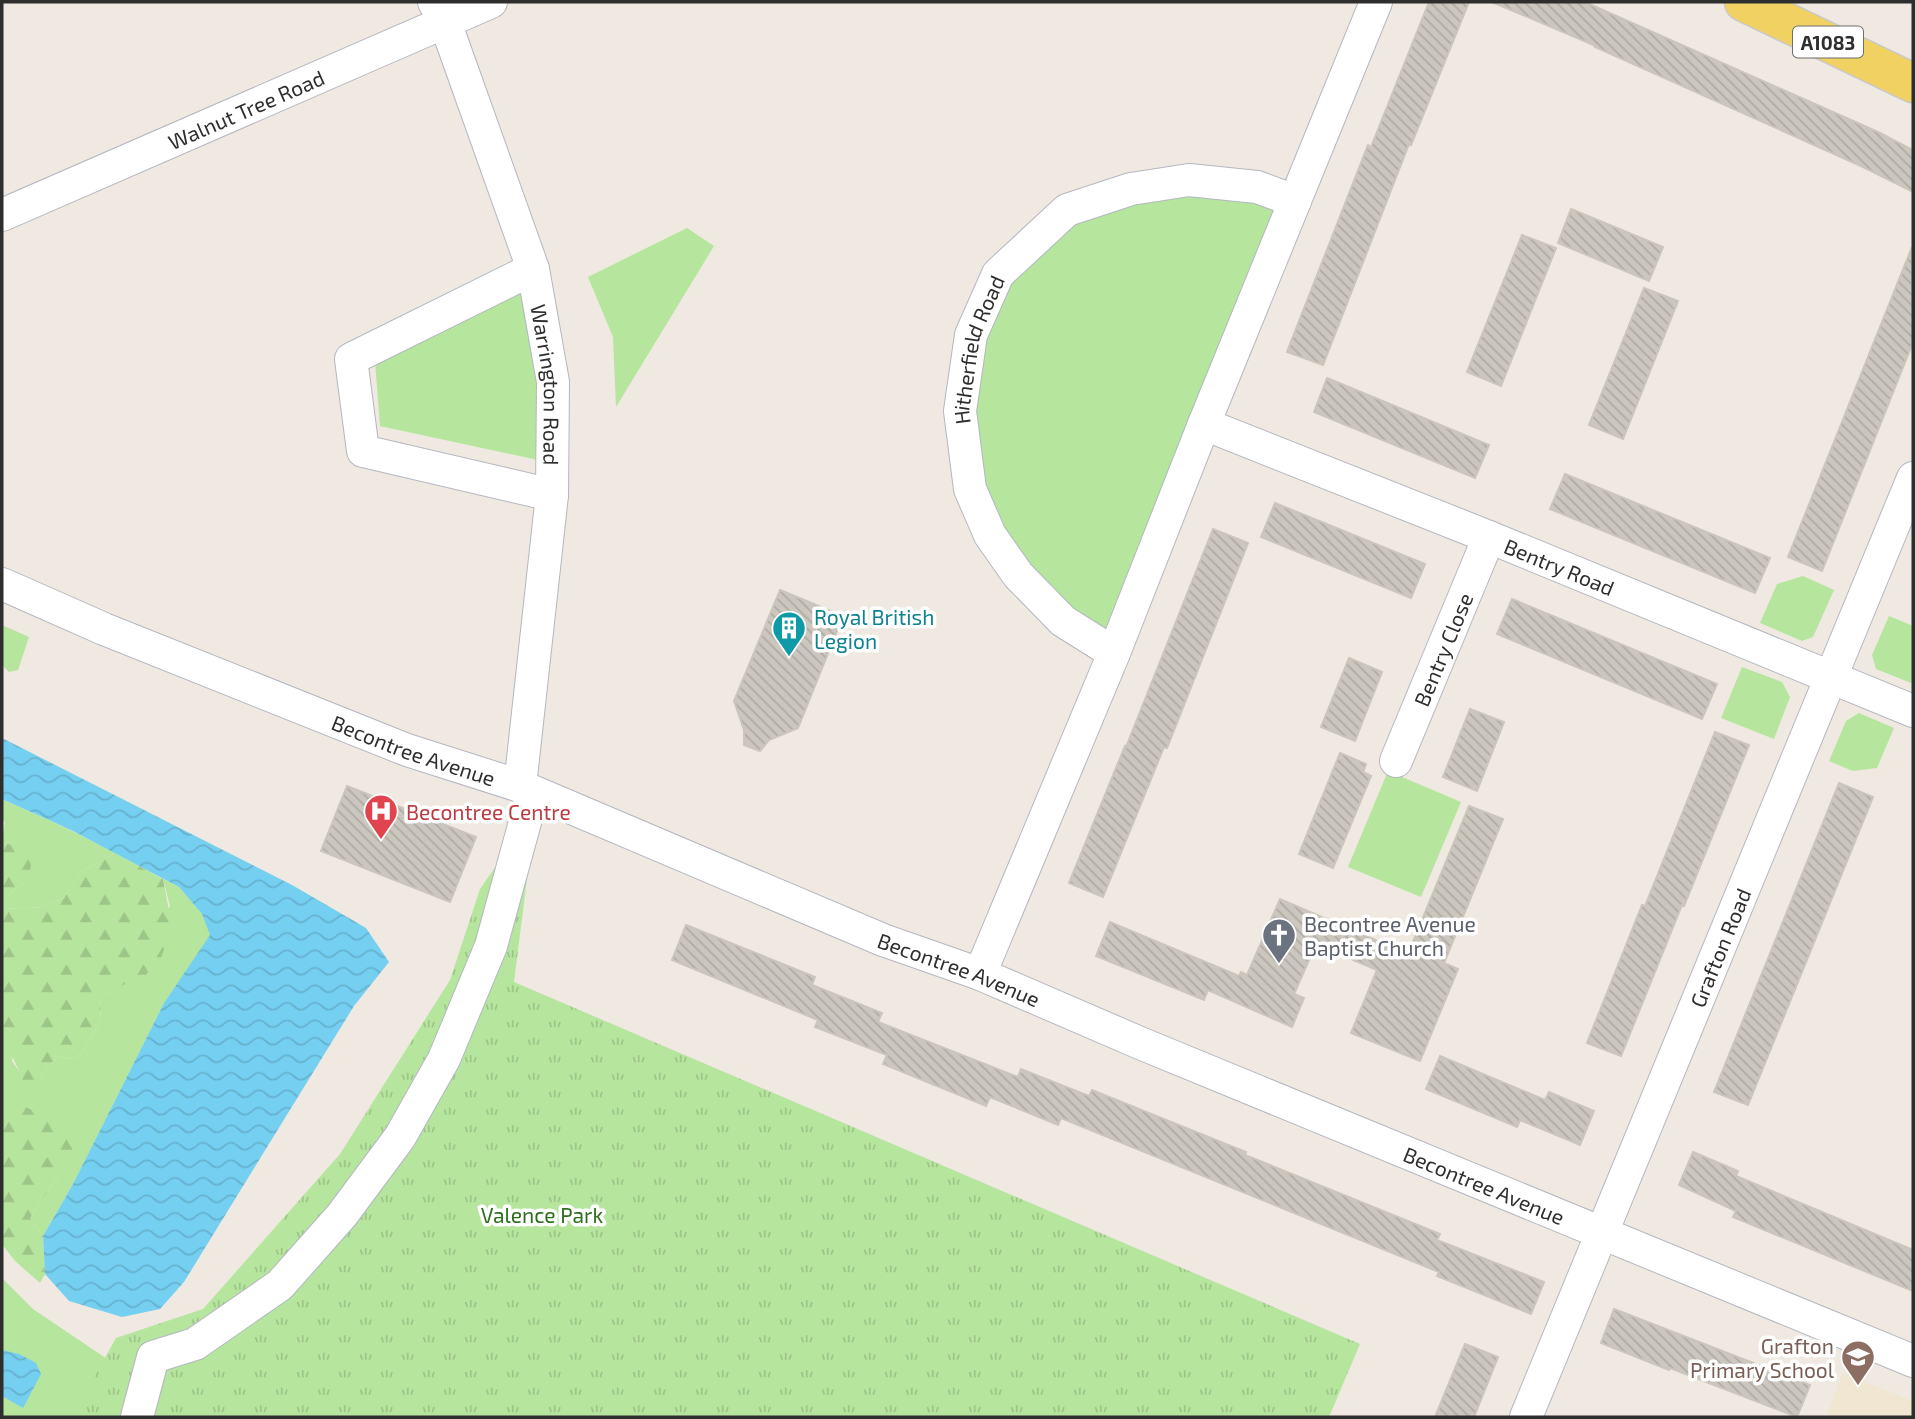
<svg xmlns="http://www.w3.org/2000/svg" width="1915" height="1419" viewBox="0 0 1915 1419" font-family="'Exo 2',sans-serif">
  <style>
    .education { fill: #f0e6d1 }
    .grass { fill: #b6e59e }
    .forest { fill: url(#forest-firs) }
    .park { fill: url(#park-tufts) }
    .water { fill: url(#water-waves) }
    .building { fill: url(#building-back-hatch); stroke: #cbc5ba; stroke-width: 2 }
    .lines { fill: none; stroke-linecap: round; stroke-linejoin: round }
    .minor-casing { stroke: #b4b7c1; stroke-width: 34 }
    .major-casing { stroke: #c9c9c9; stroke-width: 41 }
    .minor { stroke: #fff; stroke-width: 32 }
    .major { stroke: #f2d163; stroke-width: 38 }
    .labels { text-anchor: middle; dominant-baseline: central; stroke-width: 7; stroke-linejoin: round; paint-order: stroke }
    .shield { fill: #fff; stroke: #6d6d6d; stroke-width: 2 }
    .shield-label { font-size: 19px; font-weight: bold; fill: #2e2e2e }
    .street-label { font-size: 21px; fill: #2e2e2e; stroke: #fff }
    .culture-label { font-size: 21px; fill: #0d838f; stroke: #fff; text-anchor: start }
    .health-label { font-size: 21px; fill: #be3a42; stroke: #fff; text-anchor: start }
    .worship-label { font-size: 21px; fill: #5b616d; stroke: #fff; text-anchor: start }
    .park-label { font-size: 21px; fill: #2c6e1b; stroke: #fff }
    .education-label { font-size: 21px; fill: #785e54; stroke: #fff; text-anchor: end }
  </style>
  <defs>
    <pattern id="forest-firs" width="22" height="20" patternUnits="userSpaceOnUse" patternTransform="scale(1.75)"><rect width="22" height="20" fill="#b6e59e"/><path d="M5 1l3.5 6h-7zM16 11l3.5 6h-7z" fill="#9dc588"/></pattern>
    <pattern id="park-tufts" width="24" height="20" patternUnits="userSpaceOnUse" patternTransform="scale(1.75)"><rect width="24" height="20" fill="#b6e59e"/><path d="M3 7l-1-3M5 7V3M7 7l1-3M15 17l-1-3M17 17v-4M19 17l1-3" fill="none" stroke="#9dc588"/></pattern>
    <pattern id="water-waves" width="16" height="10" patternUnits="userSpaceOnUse" patternTransform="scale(1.75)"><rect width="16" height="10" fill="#75cff0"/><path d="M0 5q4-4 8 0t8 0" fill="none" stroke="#66b2ce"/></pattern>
    <pattern id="building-back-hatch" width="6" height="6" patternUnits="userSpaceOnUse" patternTransform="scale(1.75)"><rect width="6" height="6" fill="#cbc7bf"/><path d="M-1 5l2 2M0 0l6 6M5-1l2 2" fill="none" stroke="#afaba4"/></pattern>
  </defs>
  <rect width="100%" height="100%" fill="#efe9e1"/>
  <polygon class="education" points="1843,1373 1913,1401 1913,1417 1826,1417"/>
  <g class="grass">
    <polygon points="1131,189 1295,201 1114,653 990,535 960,411 998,274 1067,210"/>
    <polygon points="687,228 714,246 616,407 613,337 588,277"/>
    <polygon points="525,291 540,377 538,460 380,426 375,361"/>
    <polygon points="1803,576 1834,590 1813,637 1802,641 1760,623 1777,584"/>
    <polygon points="1889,616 1913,626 1913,677 1911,683 1876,669 1872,655"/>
    <polygon points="2,625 29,637 18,670 9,672 2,665"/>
    <polygon points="1742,667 1782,682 1790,697 1774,739 1721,718"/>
    <polygon points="1859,713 1894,728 1877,768 1853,771 1829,761 1846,721"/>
    <polygon points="1388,771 1461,802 1421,897 1348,867"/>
    <polygon points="2,799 70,830 115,853 83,871 63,898 43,907 5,909 2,906 2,901 29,878 9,844 2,843 5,822 2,818"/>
    <polygon points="163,879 179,887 202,914 211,935 164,1003 73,1184 43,1236 30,1218 63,1170 12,1101 2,1108 2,1026 17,1035 12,1061 21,1074 23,1088 39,1084 45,1071 58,1056 66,1059 81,1055 100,1023 101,997 118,987 170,906"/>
    <polygon points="2,1278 33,1309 116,1365 92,1417 2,1417"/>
  </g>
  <g class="forest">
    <polygon points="2,843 9,844 32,858 29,878 2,901"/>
    <path d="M115 853 163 879 172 927 161 958 144 977 118 987 101 997 100 1023 81 1055 66 1059 58 1056 45 1071 39 1084 32 1092 23 1089C22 1084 22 1080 21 1076 16 1060 5 1053 17 1035L2 1026V906L5 909 43 907 63 898 83 871Z"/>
    <polygon points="11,1101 51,1118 74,1149 63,1170 30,1218 43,1236 45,1274 40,1283 15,1261 2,1244 2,1108"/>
  </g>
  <polygon class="park" points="508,849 529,863 514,982 1360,1344 1329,1417 72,1417 116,1338 203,1309 340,1154 450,980 480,889"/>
  <g class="water">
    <polygon points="2,738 292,885 366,928 389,962 354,1006 184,1282 160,1309 122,1317 69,1301 45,1274 43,1236 73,1184 164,1003 210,935 202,914 179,887 71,830 2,799"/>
    <polygon points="2,1350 19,1354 36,1363 41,1374 23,1408 2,1396"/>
  </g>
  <g class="building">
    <polygon points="1429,2 1469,2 1411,145 1409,144 1323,365 1287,352 1368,145 1371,147"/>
    <polygon points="1492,2 1585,2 1878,132 1913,150 1913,192 1861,166 1595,47 1596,46"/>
    <polygon points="1571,209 1663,247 1649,281 1558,243"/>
    <polygon points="1522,235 1556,248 1501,386 1467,372"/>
    <polygon points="1912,247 1913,342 1822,571 1788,557"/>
    <polygon points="1644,288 1678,301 1623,439 1589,425"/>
    <polygon points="1327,378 1489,445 1475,478 1314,412"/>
    <polygon points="1565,474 1770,558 1755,593 1550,509"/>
    <polygon points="1275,503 1425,564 1411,598 1261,537"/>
    <polygon points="1213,529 1248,543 1167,748 1164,747 1103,897 1069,883 1125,746 1126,747"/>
    <polygon points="780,590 843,616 798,728 769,740 760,751 744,745 744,730 734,701"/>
    <polygon points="1512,599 1717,684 1702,719 1497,634"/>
    <polygon points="1349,658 1382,672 1355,741 1321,727"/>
    <polygon points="1470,709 1504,722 1477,791 1443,777"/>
    <polygon points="1715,732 1749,745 1684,906 1682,905 1621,1056 1587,1043 1642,905 1645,906"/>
    <polygon points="1340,753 1366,764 1363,772 1371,776 1333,868 1299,854"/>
    <polygon points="1839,783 1873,797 1748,1105 1714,1092"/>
    <polygon points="347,786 476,837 450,902 321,851"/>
    <polygon points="1469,806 1503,819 1444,963 1458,969 1420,1061 1351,1033 1377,970 1316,944 1294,994 1304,998 1292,1027 1208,990 1204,1000 1096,956 1110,922 1239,976 1241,972 1247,975 1280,899 1387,945 1389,940 1410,949"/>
    <polygon points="686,925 815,977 812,985 882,1013 878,1022 1018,1077 1021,1069 1089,1096 1092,1090 1246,1152 1245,1155 1440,1234 1437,1240 1544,1282 1531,1314 1437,1276 1439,1272 1061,1118 1058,1125 990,1097 986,1106 883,1064 887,1055 815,1027 818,1020 672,960"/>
    <polygon points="1440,1056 1545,1100 1549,1092 1594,1111 1580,1145 1520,1120 1517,1127 1426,1089"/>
    <polygon points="1693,1152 1738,1171 1736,1176 1913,1250 1913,1291 1733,1217 1736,1211 1679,1185"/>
    <polygon points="1614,1309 1810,1385 1797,1417 1670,1368 1669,1370 1601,1343"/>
    <polygon points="1465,1344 1498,1357 1474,1417 1435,1417"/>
  </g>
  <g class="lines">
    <g class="minor-casing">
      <g id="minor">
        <path id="s1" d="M434 2 445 22 533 269 553 382 552 495 520 786"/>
        <path id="s2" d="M2 215 491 2"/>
        <polyline points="533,269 351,359 363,451 552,495"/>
        <path id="s3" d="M1204 424 1489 537 1913 711"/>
        <path id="s4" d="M2 584 104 629 407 750 520 786 883 940 980 974 1140 1043 1913 1361"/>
        <path id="s5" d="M1114 653 1063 621 1018 575 990 535 970 489 960 411 971 335 998 274 1067 210 1131 189 1189 180 1257 187 1295 201"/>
        <path id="s6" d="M1396 761 1489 537"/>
        <polyline points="980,974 1114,653 1204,424 1376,2"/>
        <polyline points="137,1417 153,1357 195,1344 280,1285 342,1215 400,1137 444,1059 491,946 533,793"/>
        <path id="s7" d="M1526 1417 1913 478"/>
      </g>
    </g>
    <g class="major-casing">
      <polyline id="major" points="1744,2 1913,83"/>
    </g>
    <use href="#minor" class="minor"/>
    <use href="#major" class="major"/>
  </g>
  <defs>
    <g id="building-pin" transform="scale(1.75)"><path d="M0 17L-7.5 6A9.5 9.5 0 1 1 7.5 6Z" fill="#0f9aa8" stroke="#fff"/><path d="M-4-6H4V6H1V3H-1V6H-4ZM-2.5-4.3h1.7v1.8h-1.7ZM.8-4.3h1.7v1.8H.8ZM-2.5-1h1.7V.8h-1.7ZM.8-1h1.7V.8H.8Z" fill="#fff"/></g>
    <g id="hospital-pin" transform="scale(1.75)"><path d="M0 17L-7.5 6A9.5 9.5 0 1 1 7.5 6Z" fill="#e0444e" stroke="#fff"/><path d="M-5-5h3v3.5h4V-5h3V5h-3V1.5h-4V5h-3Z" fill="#fff"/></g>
    <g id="church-pin" transform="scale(1.75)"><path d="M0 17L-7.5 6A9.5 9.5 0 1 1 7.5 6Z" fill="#6b7280" stroke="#fff"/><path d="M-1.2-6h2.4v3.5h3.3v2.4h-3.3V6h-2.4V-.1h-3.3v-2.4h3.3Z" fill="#fff"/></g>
    <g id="school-pin" transform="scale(1.75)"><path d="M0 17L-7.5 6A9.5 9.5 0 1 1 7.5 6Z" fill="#8d6e63" stroke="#fff"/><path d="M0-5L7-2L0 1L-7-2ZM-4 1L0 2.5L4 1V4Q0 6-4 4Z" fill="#fff"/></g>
  </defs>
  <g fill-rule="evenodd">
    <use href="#building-pin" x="789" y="628"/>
    <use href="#hospital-pin" x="381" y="811"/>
    <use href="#church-pin" x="1279" y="935"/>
    <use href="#school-pin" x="1858" y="1357"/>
  </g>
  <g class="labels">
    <rect class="shield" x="1793" y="26.5" width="70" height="31" rx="5"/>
    <g class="shield-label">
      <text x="1828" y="42">A1083</text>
    </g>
    <g class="street-label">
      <text stroke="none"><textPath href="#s2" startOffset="266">Walnut Tree Road</textPath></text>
      <text stroke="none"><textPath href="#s5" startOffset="366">Hitherfield Road</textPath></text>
      <text stroke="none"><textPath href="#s1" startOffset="402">Warrington Road</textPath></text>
      <text stroke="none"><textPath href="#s3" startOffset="383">Bentry Road</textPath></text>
      <text stroke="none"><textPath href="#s6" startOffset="121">Bentry Close</textPath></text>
      <text stroke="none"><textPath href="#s4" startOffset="444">Becontree Avenue</textPath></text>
      <text stroke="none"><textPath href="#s7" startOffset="508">Grafton Road</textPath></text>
      <text stroke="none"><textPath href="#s4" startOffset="1032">Becontree Avenue</textPath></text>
      <text stroke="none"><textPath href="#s4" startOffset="1600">Becontree Avenue</textPath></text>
    </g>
    <g class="culture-label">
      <text x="814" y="616">Royal British<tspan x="814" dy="24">Legion</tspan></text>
    </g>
    <g class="health-label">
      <text x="406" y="811">Becontree Centre</text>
    </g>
    <g class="worship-label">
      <text x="1304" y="923">Becontree Avenue<tspan x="1304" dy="24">Baptist Church</tspan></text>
    </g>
    <g class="park-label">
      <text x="542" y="1214">Valence Park</text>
    </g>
    <g class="education-label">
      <text x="1834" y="1345">Grafton<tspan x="1834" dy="24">Primary School</tspan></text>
    </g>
  </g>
  <rect width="1915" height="1419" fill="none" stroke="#2e2e2e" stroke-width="7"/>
</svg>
